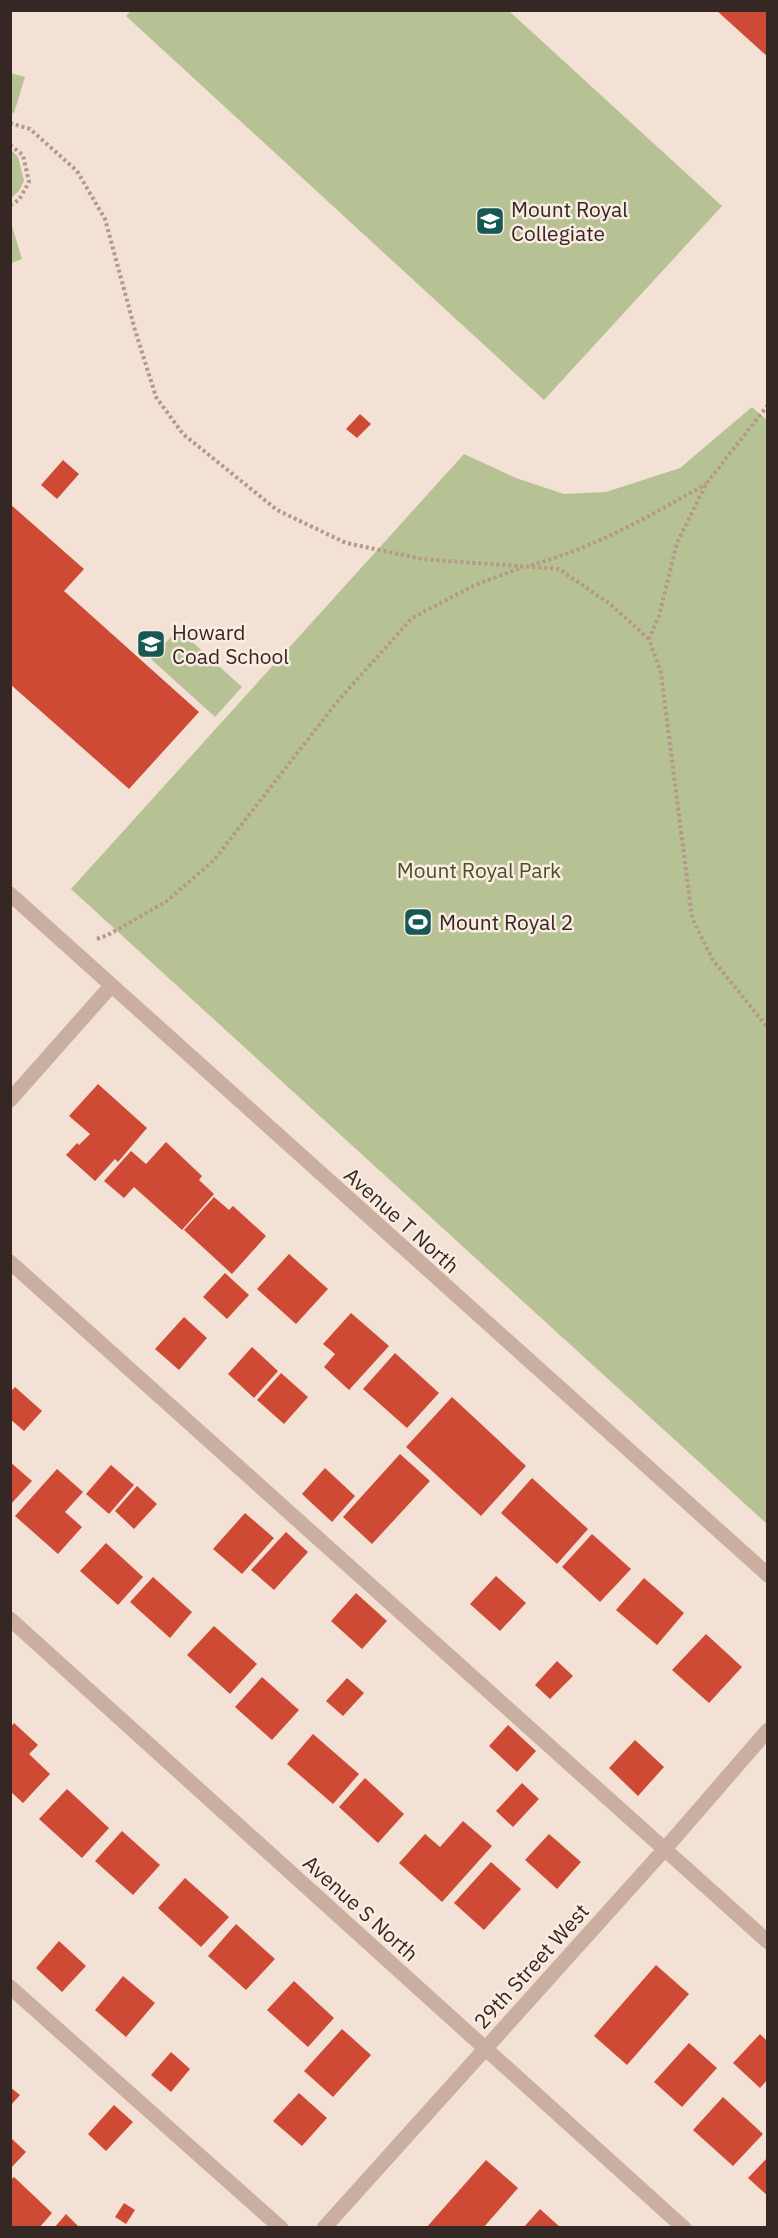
<svg xmlns="http://www.w3.org/2000/svg" width="778" height="2238" viewBox="0 0 778 2238" font-family="'IBM Plex Sans',sans-serif">
  <style>
    .green { fill: #b7c294 }
    .building { fill: #cf4a35 }
    .lines { fill: none; stroke-linecap: round; stroke-linejoin: round }
    .path { stroke: #b6988a; stroke-width: 4; stroke-dasharray: 3 3; stroke-linecap: butt }
    .minor { stroke: #caafa0; stroke-width: 15 }
    .labels { text-anchor: middle; dominant-baseline: central; stroke-width: 5; stroke-linejoin: round; paint-order: stroke }
    .poi-label { font-size: 21px; fill: #342724; stroke: #faece1; text-anchor: start }
    .park-label { font-size: 21px; fill: #485426; stroke: #faece1 }
    .street-label { font-size: 21px; fill: #342724; stroke: #faece1 }
  </style>
  <rect width="100%" height="100%" fill="#f2e1d4"/>
  <g class="green">
    <polygon points="131,11 509,11 722,206 544,400 126,16"/>
    <polygon points="10,73 25,77 14,113 11,112"/>
    <polygon points="11,150 18,157 24,181 19,191 11,198"/>
    <polygon points="11,223 22,259 11,263 10,263"/>
    <polygon points="752,407 768,421 767,1524 71,889 464,454 516,478 564,494 606,492 680,468"/>
    <polygon points="178,629 242,687 215,717 151,659"/>
  </g>
  <g class="building">
    <polygon points="716,10 768,10 768,57"/>
    <polygon points="360,414 371,424 357,438 346,429"/>
    <polygon points="63,460 79,474 57,499 41,485"/>
    <polygon points="10,504 84,569 64,591 199,712 129,789 10,684"/>
    <polygon points="98,1084 147,1128 118,1162 115,1159 95,1181 66,1155 77,1143 79,1145 90,1134 69,1116"/>
    <polygon points="166,1142 202,1176 199,1180 214,1194 182,1230 134,1187 124,1198 104,1181 131,1151 146,1164"/>
    <polygon points="214,1197 229,1210 233,1206 266,1236 232,1274 184,1230"/>
    <polygon points="289,1254 328,1289 296,1324 257,1289"/>
    <polygon points="225,1273 249,1295 227,1319 203,1297"/>
    <polygon points="351,1313 389,1346 349,1390 324,1367 335,1354 323,1344"/>
    <polygon points="184,1317 207,1338 179,1370 155,1349"/>
    <polygon points="252,1347 278,1371 254,1398 228,1374"/>
    <polygon points="395,1353 439,1393 407,1428 363,1389"/>
    <polygon points="281,1373 308,1397 284,1424 257,1400"/>
    <polygon points="15,1387 42,1411 24,1431 10,1419 10,1392"/>
    <polygon points="452,1397 526,1466 481,1516 406,1447"/>
    <polygon points="400,1454 430,1481 372,1544 343,1517"/>
    <polygon points="10,1462 32,1481 10,1505"/>
    <polygon points="111,1465 134,1485 109,1514 86,1494"/>
    <polygon points="325,1468 355,1496 332,1522 302,1494"/>
    <polygon points="57,1469 83,1492 65,1512 82,1527 58,1554 15,1516"/>
    <polygon points="532,1478 588,1529 557,1564 501,1513"/>
    <polygon points="137,1486 157,1504 134,1529 115,1511"/>
    <polygon points="245,1513 274,1538 242,1574 213,1549"/>
    <polygon points="286,1532 308,1552 274,1590 251,1570"/>
    <polygon points="592,1534 631,1569 600,1602 562,1567"/>
    <polygon points="106,1543 143,1577 118,1605 80,1571"/>
    <polygon points="496,1576 526,1603 500,1631 470,1604"/>
    <polygon points="153,1577 192,1612 170,1638 130,1602"/>
    <polygon points="644,1578 684,1613 657,1645 616,1610"/>
    <polygon points="356,1593 387,1621 362,1649 331,1621"/>
    <polygon points="214,1626 257,1664 230,1694 187,1655"/>
    <polygon points="706,1634 742,1667 709,1703 672,1670"/>
    <polygon points="557,1661 573,1676 550,1699 535,1685"/>
    <polygon points="262,1677 299,1710 272,1740 235,1707"/>
    <polygon points="347,1678 364,1693 343,1716 326,1701"/>
    <polygon points="14,1723 38,1745 29,1754 50,1774 23,1803 10,1791 10,1728"/>
    <polygon points="508,1725 536,1751 517,1772 489,1746"/>
    <polygon points="313,1734 359,1774 333,1804 287,1764"/>
    <polygon points="635,1740 664,1767 638,1796 609,1768"/>
    <polygon points="365,1778 404,1814 378,1843 339,1807"/>
    <polygon points="522,1783 539,1799 513,1827 496,1811"/>
    <polygon points="67,1789 109,1828 82,1858 39,1819"/>
    <polygon points="463,1821 492,1846 442,1902 399,1863 425,1834 440,1847"/>
    <polygon points="122,1831 160,1865 133,1895 95,1861"/>
    <polygon points="549,1834 581,1862 557,1889 525,1860"/>
    <polygon points="491,1862 521,1889 484,1930 454,1903"/>
    <polygon points="185,1878 229,1917 201,1947 158,1908"/>
    <polygon points="236,1924 275,1959 246,1990 208,1956"/>
    <polygon points="59,1941 86,1966 62,1992 36,1968"/>
    <polygon points="656,1965 689,1994 627,2065 594,2036"/>
    <polygon points="123,1976 155,2003 126,2037 95,2010"/>
    <polygon points="294,1981 334,2018 308,2047 267,2010"/>
    <polygon points="342,2029 371,2055 333,2097 304,2071"/>
    <polygon points="760,2034 768,2042 768,2079 760,2088 733,2063"/>
    <polygon points="689,2043 717,2068 682,2107 654,2082"/>
    <polygon points="171,2052 190,2069 171,2092 151,2075"/>
    <polygon points="10,2087 20,2095 10,2106"/>
    <polygon points="299,2093 327,2118 302,2146 273,2121"/>
    <polygon points="723,2097 763,2134 733,2166 693,2130"/>
    <polygon points="114,2105 133,2122 106,2151 88,2134"/>
    <polygon points="10,2137 26,2152 10,2169"/>
    <polygon points="768,2157 768,2196 748,2178"/>
    <polygon points="486,2160 518,2188 483,2228 426,2228"/>
    <polygon points="14,2177 52,2213 39,2228 10,2227 10,2180"/>
    <polygon points="124,2203 135,2210 126,2224 115,2217"/>
    <polygon points="540,2209 561,2228 523,2228"/>
    <polygon points="66,2214 80,2228 54,2228"/>
  </g>
  <g class="lines">
    <g class="path">
      <polyline points="10,123 30,129 77,171 105,219 135,330 156,397 183,434 277,510 346,543 422,559 559,569 610,604 649,639"/>
      <polyline points="10,145 23,155 29,182 19,200 10,205"/>
      <polyline points="768,405 706,484 677,543 659,616 649,639 661,673 692,918 713,960 768,1028"/>
      <path d="M531 565C594 548 650 516 706 484"/>
      <polyline points="97,939 108,935 167,901 214,860 337,702 412,618 475,585 523,567"/>
    </g>
    <g class="minor">
      <polyline points="10,894 768,1575"/>
      <polyline points="10,1100 111,986"/>
      <polyline points="10,1262 768,1942"/>
      <polyline points="10,1619 684,2228"/>
      <polyline points="10,1987 281,2228"/>
      <polyline points="324,2228 664,1850 768,1730"/>
    </g>
  </g>
  <defs>
    <g id="school-square" transform="scale(1.5)"><rect x="-9" y="-9" width="18" height="18" rx="4" fill="#175855" stroke="#faece1"/><path d="M0-5L7-2L0 1L-7-2ZM-4 1L0 2.5L4 1V4Q0 6-4 4Z" fill="#fff"/></g>
    <g id="stadium-square" transform="scale(1.5)"><rect x="-9" y="-9" width="18" height="18" rx="4" fill="#175855" stroke="#faece1"/><path d="M0-5a6.5 5 0 1 0 0 10a6.5 5 0 1 0 0-10ZM-3.5-1.8h7v3.6h-7Z" fill="#fff"/></g>
  </defs>
  <g fill-rule="evenodd">
    <use href="#school-square" x="490" y="221"/>
    <use href="#school-square" x="151" y="644"/>
    <use href="#stadium-square" x="418" y="922"/>
  </g>
  <g class="labels">
    <g class="poi-label">
      <text x="511" y="209">Mount Royal<tspan x="511" dy="24">Collegiate</tspan></text>
      <text x="172" y="632">Howard<tspan x="172" dy="24">Coad School</tspan></text>
      <text x="439" y="922">Mount Royal 2</text>
    </g>
    <g class="park-label">
      <text x="479" y="870">Mount Royal Park</text>
    </g>
    <g class="street-label">
      <text transform="translate(402 1220) rotate(42)">Avenue T North</text>
      <text transform="translate(361 1908) rotate(42)">Avenue S North</text>
      <text transform="translate(531 1966) rotate(-48)">29th Street West</text>
    </g>
  </g>
  <rect width="778" height="2238" fill="none" stroke="#342724" stroke-width="24"/>
</svg>
